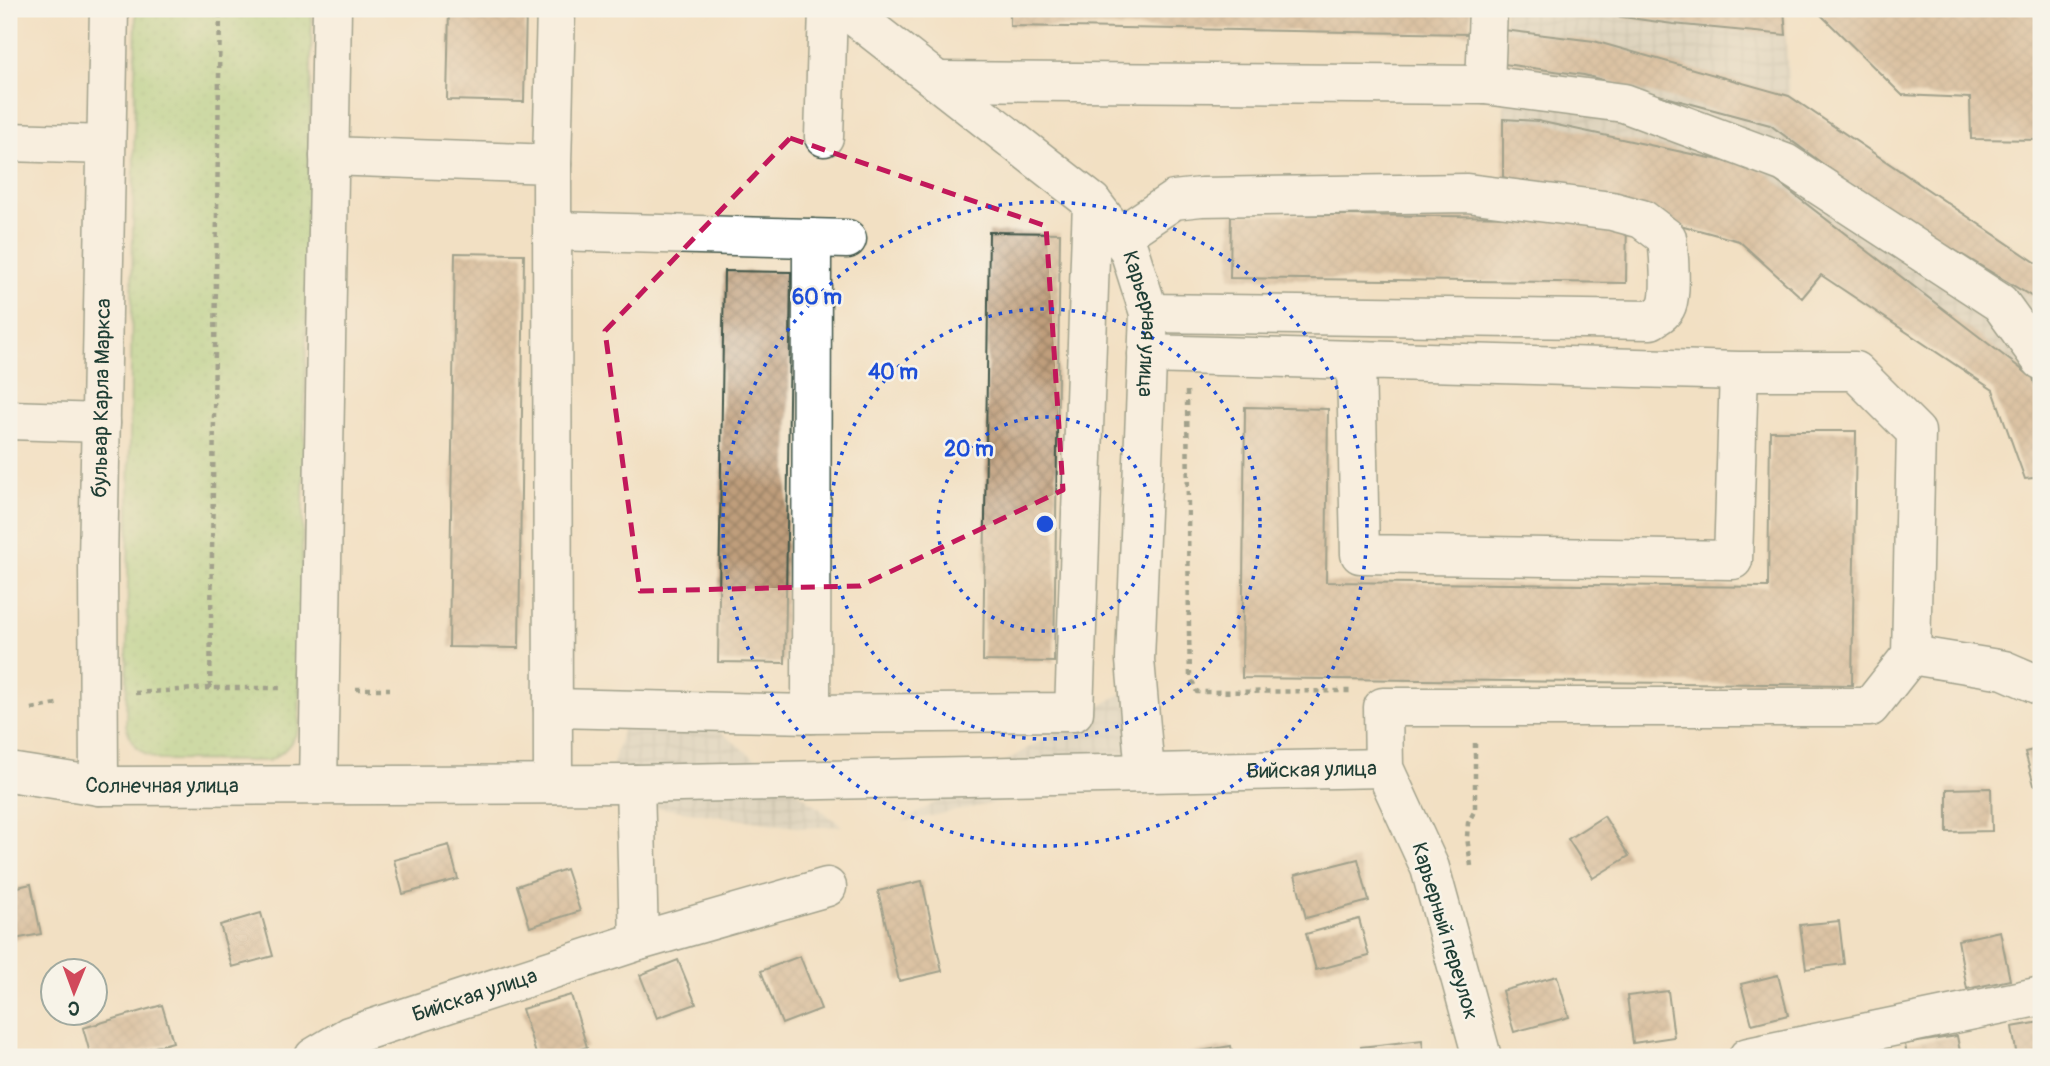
<svg xmlns="http://www.w3.org/2000/svg" width="2050" height="1066" viewBox="0 0 2050 1066" font-family="Pangolin,sans-serif">
  <style>
    .industrial { fill: url(#industrial-grid) }
    .park { fill: url(#park-dots); stroke: #60875a; stroke-width: 2 }
    .building { fill: url(#building-cross-hatch) }
    .lines { fill: none; stroke-linecap: round; stroke-linejoin: round }
    .minor-casing { stroke: #3f5549; stroke-width: 41 }
    .path { stroke: #3f5549; stroke-width: 4.5; stroke-dasharray: 5 5; stroke-linecap: butt }
    .minor { stroke: #fff; stroke-width: 38 }
    .marked { fill: none; stroke: #c2185b; stroke-width: 5; stroke-dasharray: 14 9; stroke-linejoin: round }
    .ring { fill: none; stroke: #1d4ed8; stroke-width: 3.5; stroke-dasharray: 3.5 7 }
    .labels { text-anchor: middle; dominant-baseline: central; stroke-width: 5; stroke-linejoin: round; paint-order: stroke }
    .street-label { font-size: 21px; fill: #1f3d34; stroke: #f7f3e8 }
    .centre { fill: #1d4ed8; stroke: #f7f3e8; stroke-width: 3.5 }
    .ring-label { font-size: 21px; text-anchor: middle; font-weight: bold; fill: #1d4ed8; stroke: #f7f3e8; stroke-width: 5; stroke-linejoin: round; paint-order: stroke }
  </style>
  <defs>
    <pattern id="industrial-grid" width="8" height="8" patternUnits="userSpaceOnUse" patternTransform="scale(1.75)"><rect width="8" height="8" fill="#c5c5b8"/><path d="M0 4h8M4 0v8" fill="none" stroke="#9fa196"/></pattern>
    <pattern id="park-dots" width="8" height="8" patternUnits="userSpaceOnUse" patternTransform="scale(1.75)"><rect width="8" height="8" fill="#a1d180"/><path d="M2 2h.1M6 6h.1" fill="none" stroke="#8ab46f" stroke-width="1.8" stroke-linecap="round"/></pattern>
    <pattern id="building-cross-hatch" width="8" height="8" patternUnits="userSpaceOnUse" patternTransform="scale(1.75)"><rect width="8" height="8" fill="#bf9e7c"/><path d="M0 0l8 8M0 8l8-8" fill="none" stroke="#9b8266"/></pattern>
  </defs>
  <rect width="100%" height="100%" fill="#f7f3e8"/>
  <filter id="ink" filterUnits="userSpaceOnUse"><feTurbulence type="fractalNoise" baseFrequency=".0143" numOctaves="2"/><feDisplacementMap in="SourceGraphic" scale="14" xChannelSelector="R" yChannelSelector="G"/><feConvolveMatrix kernelMatrix="1 2 1 2 8 2 1 2 1" color-interpolation-filters="sRGB"/></filter>
  <filter id="wash" filterUnits="userSpaceOnUse"><feTurbulence type="fractalNoise" baseFrequency=".00686" numOctaves="4" result="noise"/><feDisplacementMap in="SourceGraphic" scale="28" xChannelSelector="R" yChannelSelector="G"/><feGaussianBlur stdDeviation="1.57" result="paint"/><feColorMatrix in="noise" values="0 0 0 0 0 0 0 0 0 0 0 0 0 0 0 0 0 1.4 0 .05"/><feComposite in="paint" operator="in"/></filter>
  <g filter="url(#wash)">
    <rect width="100%" height="100%" fill="#f2e0c3"/>
    <g class="industrial">
      <polygon points="1505,9 1784,9 1789,96 2041,266 2041,477 2025,479 1993,390 1821,275 1739,241 1503,177"/>
      <polygon points="1124,692 1145,772 902,822"/>
      <polygon points="625,720 708,722 842,826 802,828 603,800"/>
    </g>
    <path class="park" d="M136 9H312L299 728C292 744 284 753 268 761L159 760C139 753 132 745 126 725Z"/>
    <g id="blocks">
      <g class="building">
        <polygon points="449,9 526,9 524,102 447,100"/>
        <polygon points="1010,9 1471,9 1470,34 1010,26"/>
        <polygon points="1565,9 1784,9 1786,35 1673,24"/>
        <polygon points="1815,9 2041,9 2041,140 1971,139 1970,98 1902,95"/>
        <polygon points="1504,30 1594,41 1789,96 2041,266 2041,302 1876,203 1770,125 1584,75 1504,64"/>
        <polygon points="1503,119 1538,121 1761,169 2033,378 2041,405 2041,477 2025,479 1993,390 1821,275 1802,298 1739,241 1503,177"/>
        <polygon points="1231,214 1627,218 1626,283 1230,278"/>
        <polygon points="989,232 1060,233 1054,662 983,661"/>
        <polygon points="455,253 524,254 519,648 449,647"/>
        <polygon points="724,271 791,272 785,663 718,662"/>
        <polygon points="1245,407 1328,409 1326,582 1768,587 1770,431 1856,431 1852,685 1242,678"/>
        <polygon points="2041,748 2041,784 2034,785 2025,752"/>
        <polygon points="1991,788 1992,831 1947,832 1947,789"/>
        <polygon points="1604,816 1629,856 1593,878 1568,839"/>
        <polygon points="449,845 458,879 403,894 394,860"/>
        <polygon points="1358,859 1369,901 1306,918 1295,875"/>
        <polygon points="566,869 580,911 530,927 517,886"/>
        <polygon points="922,881 942,971 899,981 878,891"/>
        <polygon points="31,884 41,934 9,940 9,889"/>
        <polygon points="261,913 273,956 232,967 220,925"/>
        <polygon points="1359,919 1369,956 1316,970 1306,934"/>
        <polygon points="1839,921 1844,964 1806,969 1800,925"/>
        <polygon points="2000,931 2010,980 1967,989 1958,940"/>
        <polygon points="800,956 821,1009 782,1024 761,971"/>
        <polygon points="678,960 696,1004 657,1018 640,975"/>
        <polygon points="1778,975 1788,1015 1752,1024 1741,984"/>
        <polygon points="1557,976 1569,1017 1514,1032 1502,991"/>
        <polygon points="1668,991 1674,1037 1633,1043 1627,996"/>
        <polygon points="571,995 587,1047 553,1057 537,1057 522,1009"/>
        <polygon points="162,1005 173,1042 118,1057 91,1057 83,1028"/>
        <polygon points="2041,1022 2041,1057 2017,1057 2012,1027"/>
        <polygon points="1957,1036 1961,1057 1907,1057 1905,1044"/>
        <polygon points="1422,1040 1424,1057 1362,1057 1361,1047"/>
        <polygon points="1231,1046 1233,1057 1188,1057 1188,1053"/>
      </g>
    </g>
  </g>
  <g filter="url(#ink)">
    <use href="#blocks" fill-opacity="0" stroke="#3f5549" stroke-width="2"/>
    <g class="lines">
      <g class="minor-casing">
        <g id="minor">
          <path id="s1" d="M845 9 1092 202 1129 250 1149 313 1135 660 1145 772"/>
          <polyline points="937,81 1485,85 1488,9"/>
          <polyline points="1485,85 1624,103 1785,163 2000,303 2041,360"/>
          <polyline points="824,137 828,9"/>
          <polyline points="9,142 106,145"/>
          <polyline points="329,156 552,164 553,784"/>
          <polyline points="552,164 556,9"/>
          <polyline points="553,231 847,239"/>
          <path d="M1119 237 1174 200 1201 197 1467 193 1612 211 1642 219 1667 238C1669 253 1672 292 1667 305 1664 313 1657 316 1651 320L1149 313"/>
          <polyline points="1147,354 1356,360"/>
          <polyline points="9,420 101,423"/>
          <polyline points="1911,655 2004,670 2041,686"/>
          <polyline points="553,708 811,714 1074,712 1092,202"/>
          <polyline points="811,714 812,238"/>
          <path id="s2" d="M9 772 99 786 635 784 1384 768"/>
          <polyline points="635,784 639,941"/>
          <polyline points="318,785 332,9"/>
          <path id="s3" d="M99 786 98 561 109 9"/>
          <path id="s4" d="M314 1057 349 1036 639 941 827 887"/>
          <polyline points="1482,1057 1430,868 1384,768 1383,707 1870,707 1911,655 1916,432 1855,371 1739,371 1356,360 1360,554 1733,560 1739,371"/>
          <polyline points="1748,1057 2041,996"/>
        </g>
      </g>
      <g class="path">
        <polyline points="1187,391 1189,632 1190,676 1197,692 1351,691"/>
        <polyline points="210,688 220,9"/>
        <polyline points="356,689 390,689"/>
        <polyline points="135,693 210,688 284,688"/>
        <polyline points="32,709 61,703"/>
        <polyline points="1471,866 1467,837 1468,823 1475,810 1475,743"/>
      </g>
      <use href="#minor" class="minor"/>
    </g>
  </g>
  <path d="M0 0H2050V1066H0ZM790 138 1046 226 1063 490 860 586 640 591 605 331Z" fill="#f2e0c3" fill-opacity=".55" fill-rule="evenodd"/>
  <path class="marked" d="M790 138 1046 226 1063 490 860 586 640 591 605 331Z"/>
  <g class="ring">
    <circle cx="1045" cy="524" r="107"/>
    <circle cx="1045" cy="524" r="215"/>
    <circle cx="1045" cy="524" r="322"/>
  </g>
  <g class="labels">
    <g class="street-label">
      <text stroke="none"><textPath href="#s1" startOffset="450">Карьерная улица</textPath></text>
      <text stroke="none"><textPath href="#s3" startOffset="388">бульвар Карла Маркса</textPath></text>
      <text stroke="none"><textPath href="#s2" startOffset="1304">Бийская улица</textPath></text>
      <text stroke="none"><textPath href="#s2" startOffset="154">Солнечная улица</textPath></text>
      <text transform="translate(1445 931) rotate(73)">Карьерный переулок</text>
      <text stroke="none"><textPath href="#s4" startOffset="173">Бийская улица</textPath></text>
    </g>
  </g>
  <circle cx="1045" cy="524" r="10" class="centre"/>
  <g class="ring-label">
    <text x="817" y="304">60 m</text>
    <text x="893" y="379">40 m</text>
    <text x="969" y="456">20 m</text>
  </g>
  <rect width="2050" height="1066" fill="none" stroke="#f7f3e8" stroke-width="35"/>
  <g transform="translate(74 992) rotate(181)"><circle r="33" fill="#f7f3e8" stroke="#a1aaa0" stroke-width="2"/>
  <path d="M0-5L12 26L0 18L-12 26Z" fill="#d1495b"/>
  <text y="-10" font-size="19" font-weight="bold" text-anchor="middle" fill="#1f3d34">С</text>
  </g>
</svg>
